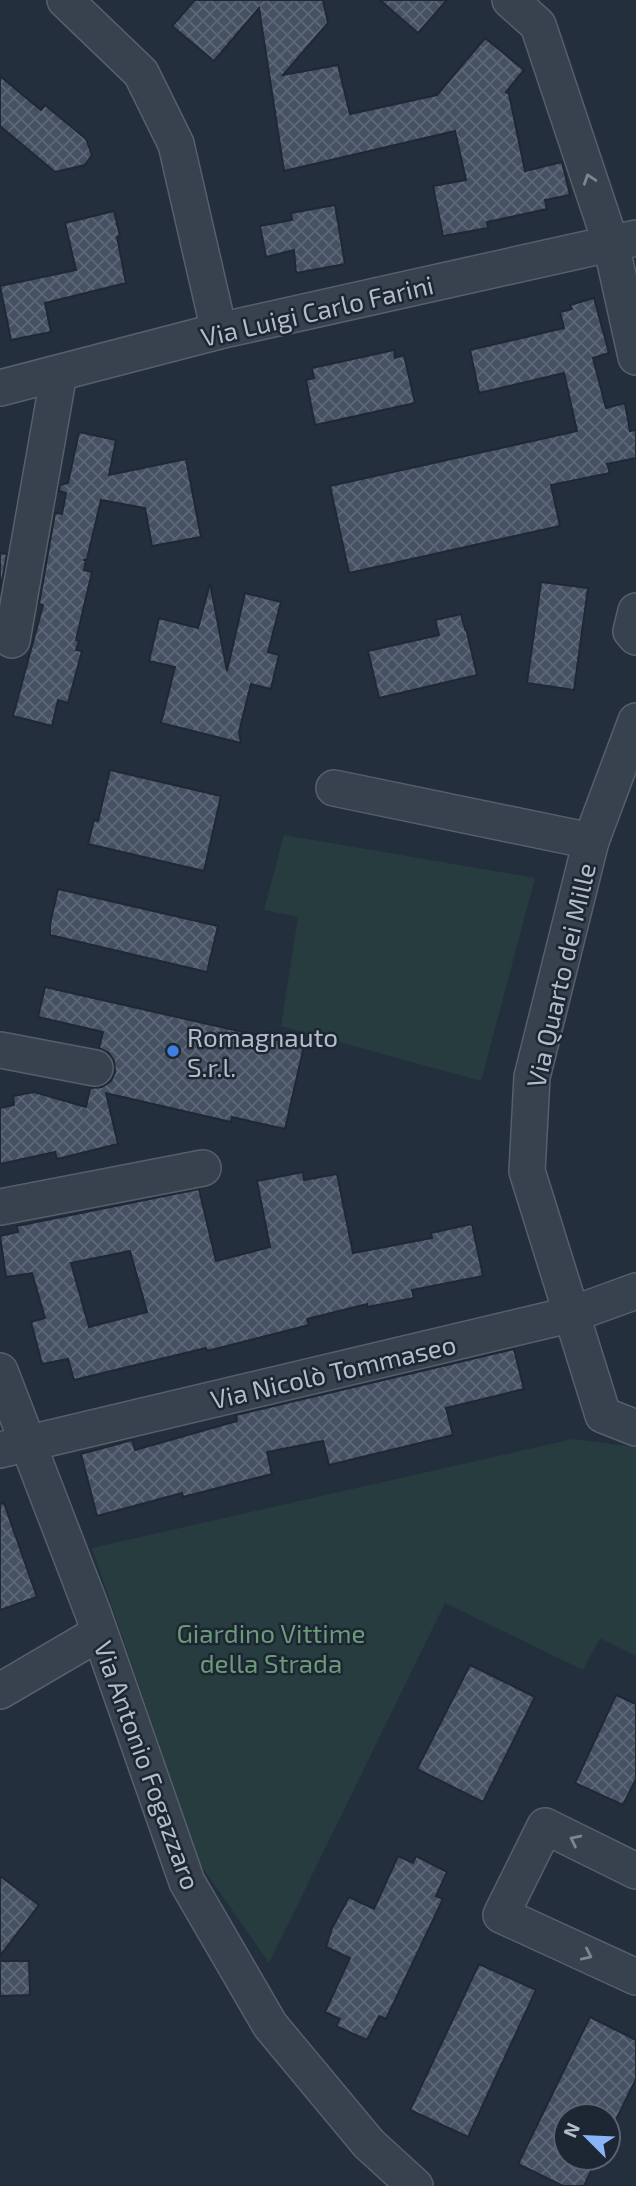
<svg xmlns="http://www.w3.org/2000/svg" width="636" height="2186" viewBox="0 0 636 2186" font-family="'Exo 2',sans-serif">
  <style>
    .green { fill: #263c3f }
    .building { fill: url(#building-cross-hatch); stroke: #1f2835; stroke-width: 2; fill-rule: evenodd }
    .lines { fill: none; stroke-linecap: round; stroke-linejoin: round }
    .minor-casing { stroke: #565f6c; stroke-width: 38 }
    .minor { stroke: #38414e; stroke-width: 35 }
    .oneway { stroke: #7c8592 }
    .shop-dot { fill: #3f7fe0; stroke: #1d2633; stroke-width: 2.5 }
    .labels { text-anchor: middle; dominant-baseline: central; stroke-width: 5; stroke-linejoin: round; paint-order: stroke }
    .street-label { font-size: 26px; fill: #b4bcc9; stroke: #1d2633 }
    .poi-label { font-size: 26px; fill: #b4bcc9; stroke: #1d2633; text-anchor: start }
    .park-label { font-size: 26px; fill: #6b9a76; stroke: #1d2633 }
  </style>
  <defs>
    <pattern id="building-cross-hatch" width="8" height="8" patternUnits="userSpaceOnUse" patternTransform="scale(1.75)"><rect width="8" height="8" fill="#455162"/><path d="M0 0l8 8M0 8l8-8" fill="none" stroke="#5d6877"/></pattern>
  </defs>
  <rect width="100%" height="100%" fill="#242f3e"/>
  <g class="green">
    <polygon points="284,835 535,878 481,1081 281,1026 298,917 264,910"/>
    <polygon points="573,1439 636,1447 636,1656 600,1638 583,1670 445,1603 269,1963 200,1864 92,1548"/>
  </g>
  <g class="building">
    <polygon points="195,0 323,0 328,23 283,75 338,65 350,114 437,95 485,38 524,70 506,92 509,94 525,171 562,162 570,195 545,200 547,209 487,222 488,228 443,236 433,186 466,180 455,131 284,171 259,8 214,61 172,26"/>
    <polygon points="380,0 447,0 418,33"/>
    <polygon points="0,76 41,110 45,105 86,139 92,155 85,165 55,172 0,126"/>
    <polygon points="335,205 345,264 296,273 294,250 266,257 260,226 292,220 291,213"/>
    <polygon points="114,211 120,236 117,237 126,283 45,303 51,332 11,340 0,286 76,270 65,223"/>
    <polygon points="594,298 609,353 593,358 606,408 625,403 630,431 636,430 636,458 607,464 610,473 551,485 560,526 349,573 330,486 577,431 564,373 479,393 470,350 564,328 560,312 572,309 570,305"/>
    <polygon points="394,350 395,358 404,355 415,403 315,425 306,380 314,378 312,368"/>
    <polygon points="79,432 116,440 109,475 186,459 201,537 152,546 145,508 101,500 87,559 83,560 86,560 84,570 92,572 76,640 79,641 76,650 82,651 68,703 58,700 52,726 13,716 43,605 39,604 55,513 62,514 66,493 59,491 60,485 68,483"/>
    <polygon points="0,553 7,554 0,592"/>
    <polygon points="541,582 588,588 574,690 527,683"/>
    <polygon points="210,583 227,671 245,593 281,602 268,652 279,655 271,689 251,684 239,732 241,743 161,723 175,667 149,661 159,618 198,628"/>
    <polygon points="461,614 465,629 466,628 477,675 379,698 368,651 439,635 435,620"/>
    <polygon points="110,770 221,796 204,871 88,844 94,820 98,821"/>
    <polygon points="58,889 218,926 207,972 50,935 50,924"/>
    <polygon points="45,987 304,1046 285,1129 232,1117 231,1122 106,1093 118,1144 57,1159 55,1152 0,1164 0,1108 14,1105 13,1096 34,1092 86,1107 90,1088 102,1087 111,1081 115,1072 114,1061 109,1053 99,1048 103,1032 38,1017"/>
    <path d="M303 1172 304 1180 337 1174 353 1253 432 1238 431 1233 472 1224 483 1276 412 1290 414 1298 367 1307V1304L307 1319 309 1325 207 1351 206 1348 74 1380 68 1359 42 1364 31 1322 45 1318 32 1273 6 1277 0 1236 18 1232 17 1226 199 1189 216 1261 270 1247 257 1181ZM130 1251 147 1312 89 1327 71 1263Z"/>
    <polygon points="514,1349 524,1389 446,1408 453,1435 329,1465 323,1441 267,1452 272,1474 183,1497 182,1493 97,1516 81,1454 132,1440 135,1450 237,1421 236,1415"/>
    <polygon points="4,1503 37,1597 0,1610 0,1504"/>
    <polygon points="470,1665 535,1697 483,1802 417,1769"/>
    <polygon points="616,1695 636,1704 636,1779 623,1805 575,1783"/>
    <polygon points="398,1856 413,1863 416,1856 447,1872 436,1896 443,1899 386,2019 379,2016 367,2040 336,2026 340,2019 325,2012 350,1958 326,1947 332,1928 349,1897 374,1909"/>
    <polygon points="0,1876 39,1905 0,1956"/>
    <polygon points="0,1961 29,1961 30,1995 0,1996"/>
    <polygon points="479,1964 536,1990 468,2137 410,2110"/>
    <polygon points="590,2017 636,2040 636,2079 608,2136 608,2116 566,2116 566,2158 597,2158 584,2186 563,2186 518,2164"/>
  </g>
  <g class="lines">
    <g class="minor-casing">
      <g id="minor">
        <polyline points="65,0 141,73 176,144 219,331"/>
        <polyline points="510,0 538,25 611,244 636,357"/>
        <polyline points="0,388 219,331 636,238"/>
        <polyline points="636,611 631,631 636,637"/>
        <polyline points="12,640 59,373"/>
        <polyline points="636,721 591,841 532,1077 527,1171 603,1415 636,1428"/>
        <polyline points="334,788 591,841"/>
        <polyline points="0,1050 95,1068"/>
        <polyline points="0,1207 203,1168"/>
        <polyline points="0,1371 93,1613 187,1882 270,2025 369,2144 415,2186"/>
        <polyline points="0,1450 573,1314 636,1291"/>
        <polyline points="0,1691 99,1633"/>
        <polyline points="636,1871 545,1826 501,1915 636,1977"/>
      </g>
    </g>
    <use href="#minor" class="minor"/>
  </g>
  <defs><path id="oneway-chevron" d="M-2-3.5L2.5 0L-2 3.5" fill="none" stroke-width="1.6" stroke-linecap="round" stroke-linejoin="round" transform="scale(1.75)"/></defs>
  <g class="oneway">
    <use href="#oneway-chevron" transform="translate(589 179) rotate(-108)"/>
    <use href="#oneway-chevron" transform="translate(575 1840) rotate(-154)"/>
    <use href="#oneway-chevron" transform="translate(587 1955) rotate(25)"/>
  </g>
  <circle class="shop-dot" cx="173" cy="1051" r="7"/>
  <g class="labels">
    <g class="street-label">
      <text transform="translate(317 310) rotate(-13)">Via Luigi Carlo Farini</text>
      <text transform="translate(560 975) rotate(-77)">Via Quarto dei Mille</text>
      <text transform="translate(333 1371) rotate(-13)">Via Nicolò Tommaseo</text>
      <text transform="translate(148 1765) rotate(70)">Via Antonio Fogazzaro</text>
    </g>
    <g class="poi-label">
      <text x="187" y="1036">Romagnauto<tspan x="187" dy="30">S.r.l.</tspan></text>
    </g>
    <g class="park-label">
      <text x="271" y="1632">Giardino Vittime<tspan x="271" dy="30">della Strada</tspan></text>
    </g>
  </g>
  <g transform="translate(587 2137) rotate(294)"><circle r="33" fill="#1d2633" stroke="#59626f" stroke-width="2"/>
  <path d="M0-5L12 26L0 18L-12 26Z" fill="#8ab4f8"/>
  <text y="-10" font-size="19" font-weight="bold" text-anchor="middle" fill="#b4bcc9">N</text>
  </g>
</svg>
